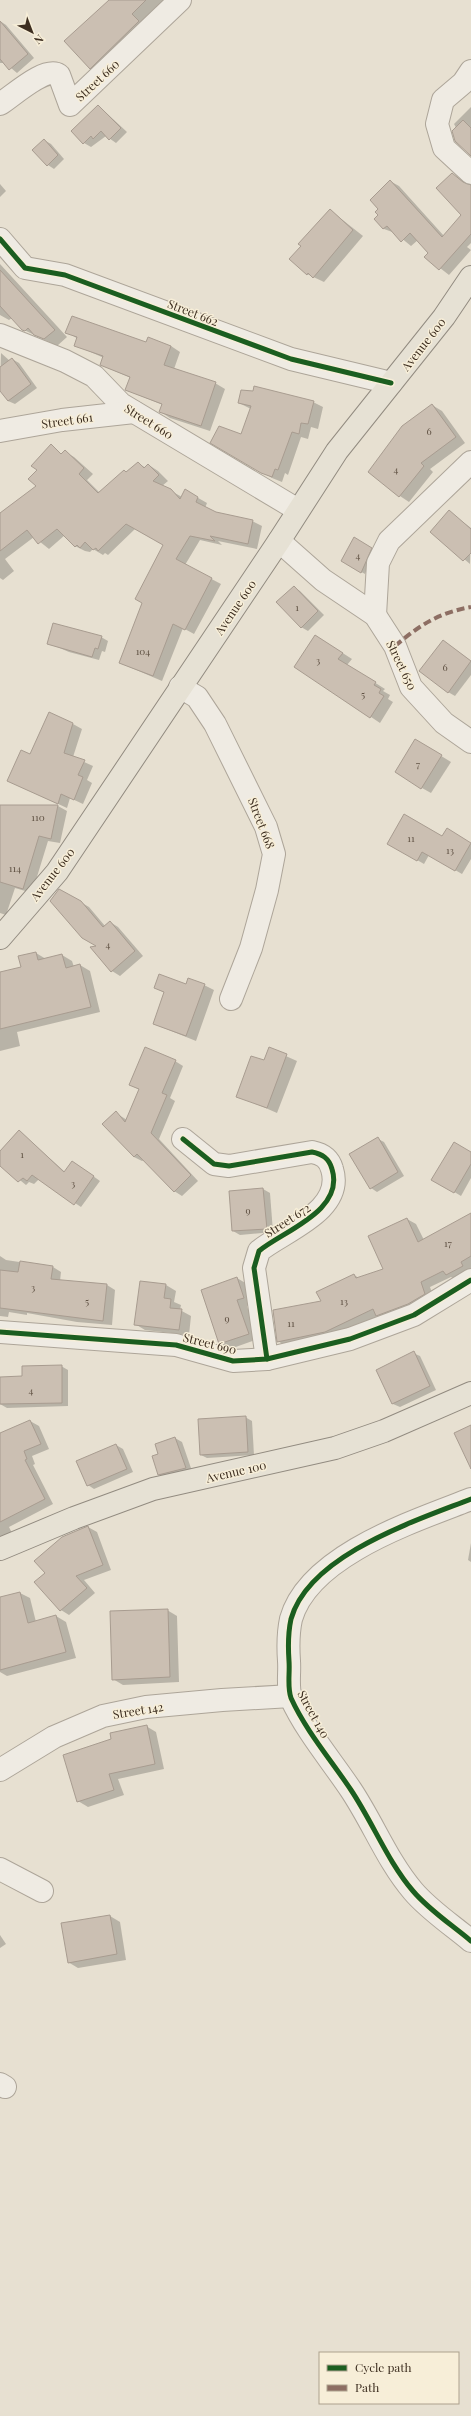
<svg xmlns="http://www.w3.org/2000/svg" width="471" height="2416" viewBox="0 0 471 2416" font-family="'Playfair Display',serif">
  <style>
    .shadow { fill: #0003 }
    .building { fill: #cbbfb2; stroke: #a89c90 }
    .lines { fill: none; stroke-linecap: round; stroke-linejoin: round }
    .minor-casing { stroke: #ada599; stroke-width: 24 }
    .major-casing { stroke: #928b80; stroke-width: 24 }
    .minor { stroke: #efebe3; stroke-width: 22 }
    .major { stroke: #e6e1d4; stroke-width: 22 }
    .quiet { stroke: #8d6e63; stroke-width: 4; stroke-dasharray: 8 4; stroke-linecap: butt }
    .cycleway-casing { stroke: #f7eed8; stroke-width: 8 }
    .cycleway { stroke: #1b5e20; stroke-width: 5 }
    .labels { text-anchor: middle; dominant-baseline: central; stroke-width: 3; stroke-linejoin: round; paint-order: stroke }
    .number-label { font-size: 10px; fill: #605244 }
    .street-label { font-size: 12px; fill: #3d2e20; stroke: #f7eed8 }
  </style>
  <rect width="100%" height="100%" fill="#e7e0d1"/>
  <g class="shadow">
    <polygon points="109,0 167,0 100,73 91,68"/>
    <polygon points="0,21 6,25 34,58 17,73 5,63 0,63"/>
    <polygon points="99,106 127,132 116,143 106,136 91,147 84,143"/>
    <polygon points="471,107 471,155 454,124"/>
    <polygon points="44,140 51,144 64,159 54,169 48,165"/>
    <polygon points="452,174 471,186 471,243 467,247 471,250 449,275 426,257 429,253 418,240 411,246 395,233 384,229 375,219 379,215 379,209 390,181 399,186 444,236 462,215"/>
    <polygon points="0,184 6,191 0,197"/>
    <polygon points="330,210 363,236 324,282 307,274"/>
    <polygon points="0,264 67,337 57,346 22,329 12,318 9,320 0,315"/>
    <polygon points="67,332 171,346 180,352 174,369 215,383 225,389 210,431 170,418 161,412 163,405 126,390 131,378 101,365 104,358 75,345 78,339"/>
    <polygon points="1,353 10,361 12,359 19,363 37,388 15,404 8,401 0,390"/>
    <polygon points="313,402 323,407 318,429 311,427 308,439 301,437 288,475 285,473 282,482 272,478 212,442 242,435 251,409 239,403"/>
    <polygon points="432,405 442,411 465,443 430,469 433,472 409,502 400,496"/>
    <polygon points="65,452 74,457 93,474 87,480 100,493 138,463 146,468 149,465 158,471 168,481 162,486 182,497 186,491 207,503 205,508 215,513 252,521 262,526 257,549 218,541 222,545 200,540 185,565 221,584 194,634 183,628 162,681 120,663 164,545 135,529 108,555 105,553 103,555 93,549 90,552 85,551 75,546 65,535 49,549 34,537 5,559 14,571 3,580 0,578 0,515 37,487"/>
    <polygon points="449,512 471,528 470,564 432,532"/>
    <polygon points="355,539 374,550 365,574 342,561"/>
    <polygon points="294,587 300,591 324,615 308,631 301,627"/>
    <polygon points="316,636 352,659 347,665 385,689 383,691 390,695 388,699 393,702 380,723 295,666"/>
    <polygon points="101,637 108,641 105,652 102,651 99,660 69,652 48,643"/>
    <polygon points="443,641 471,661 471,675 455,696 448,692"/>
    <polygon points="73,724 82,729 73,757 93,766 87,780 92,783 83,804 70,798 67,808 8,781 31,755"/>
    <polygon points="425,746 451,762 431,793 422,788"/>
    <polygon points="0,806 58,806 67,811 60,843 48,841 32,893 15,888 6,915 0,913"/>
    <polygon points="448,830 471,844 471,859 462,874 429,855 424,864 388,843 443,838"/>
    <polygon points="59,890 89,907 105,926 110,922 118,927 143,956 120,976 112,971 98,946"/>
    <polygon points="36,953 46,959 62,955 72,961 74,967 80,965 90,971 100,1012 17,1032 20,1046 0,1051 0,974 22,968"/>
    <polygon points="204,985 214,990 196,1041 154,1024 165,993 155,988"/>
    <polygon points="270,1049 297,1061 277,1113 238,1096 265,1062"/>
    <polygon points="175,1061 183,1066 170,1098 175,1101 159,1139 198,1181 182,1196 174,1191 144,1160 142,1161 134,1157 116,1113 127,1120 140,1090 130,1085"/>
    <polygon points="19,1131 65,1172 79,1166 100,1181 81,1207 39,1179 34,1184 29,1182 26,1185 0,1164 0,1152"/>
    <polygon points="378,1139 384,1142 404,1176 377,1192 371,1188"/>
    <polygon points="471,1153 471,1178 461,1196 433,1179"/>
    <polygon points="263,1189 270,1193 273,1232 240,1235 233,1231 230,1192"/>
    <polygon points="471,1214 471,1272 456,1280 451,1277 430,1287 434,1299 386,1321 378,1316 335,1337 287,1347 278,1341 354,1275 359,1278 385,1270 407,1219 416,1224 424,1240"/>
    <polygon points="0,1256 6,1260 53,1267 61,1272 60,1281 107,1285 115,1290 112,1325 77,1322 27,1313 27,1315 9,1312 8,1317 0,1316"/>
    <polygon points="237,1278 247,1284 253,1303 247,1306 258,1339 230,1349 220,1343"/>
    <polygon points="166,1285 176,1291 174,1302 181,1305 180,1310 191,1316 189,1335 145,1330 135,1324"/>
    <polygon points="413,1353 420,1356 436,1390 400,1407 393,1404 377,1370"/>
    <polygon points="61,1366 68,1370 68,1406 7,1408 0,1404 0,1378 23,1377"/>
    <polygon points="245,1417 252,1421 254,1455 207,1458 201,1455"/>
    <polygon points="30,1421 39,1426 49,1449 32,1456 35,1464 33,1465 53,1504 9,1527 12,1533 0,1539 0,1434"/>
    <polygon points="175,1438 182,1442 192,1471 166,1478 159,1474 159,1455"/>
    <polygon points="116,1445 123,1449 133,1472 94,1489 88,1485"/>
    <polygon points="88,1527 97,1532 111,1570 84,1580 95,1593 69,1615 61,1610 36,1582"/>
    <polygon points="471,1543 471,1562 468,1560"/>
    <polygon points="20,1593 30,1598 36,1622 56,1616 66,1622 76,1658 7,1676 0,1672 0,1598"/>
    <polygon points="167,1610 177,1616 179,1682 123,1685 113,1679"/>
    <polygon points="146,1726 156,1732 164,1769 118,1779 124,1795 88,1807 78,1801 113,1740"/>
    <polygon points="110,1916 120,1922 126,1960 78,1968 68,1962"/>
    <polygon points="0,1935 6,1944 0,1948"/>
  </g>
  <g class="building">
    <polygon points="109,0 146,0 132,14 139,21 90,69 64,41"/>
    <polygon points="0,21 28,54 9,70 0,59"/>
    <polygon points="98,105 121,128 109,140 101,131 93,139 91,136 83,144 71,131"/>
    <polygon points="463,120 471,128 471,156 455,141 452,131"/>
    <polygon points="44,139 58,155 47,166 32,150"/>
    <polygon points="452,173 463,182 471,185 471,234 439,270 424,257 428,253 410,233 401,242 387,226 383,229 374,219 378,215 375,212 378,209 370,200 390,180 442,237 461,215 436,188"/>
    <polygon points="330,209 353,230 313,278 308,273 307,275 289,259 301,246 298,244"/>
    <polygon points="0,270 55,330 44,339 34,335 28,328 25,331 22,330 0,306"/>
    <polygon points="72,316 146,342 148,337 171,346 164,365 216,382 201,426 159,412 162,404 125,390 130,377 100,365 103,356 74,346 77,337 65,333"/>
    <polygon points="12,358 31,384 8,401 0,391 0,367"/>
    <polygon points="254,386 314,401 308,424 301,423 299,434 292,432 278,470 275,469 272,477 261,473 210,443 219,426 241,434 251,406 238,403 241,390 253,391"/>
    <polygon points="432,404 456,437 421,463 424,466 399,497 368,472 402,426"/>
    <polygon points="51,444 61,454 65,450 84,468 79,474 98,493 124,470 126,472 138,462 144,468 148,464 159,475 153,481 171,489 180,499 185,489 198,497 196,502 216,512 253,520 248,544 210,536 215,541 190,536 176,559 212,578 185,630 173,624 153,676 119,663 142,603 135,599 163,545 126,524 98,551 96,548 93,550 85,542 80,548 77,545 75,547 57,529 38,544 27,530 0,551 0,513 36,486 28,479 37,470 31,466"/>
    <polygon points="449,510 471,529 471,553 463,561 430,532"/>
    <polygon points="354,537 372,548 361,573 341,561"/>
    <polygon points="294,586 318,611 301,628 276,602"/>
    <polygon points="53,623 102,636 98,649 95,648 92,657 47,644"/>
    <polygon points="315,635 343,653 338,659 376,682 374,685 381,689 379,693 384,696 370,718 294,667"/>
    <polygon points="443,640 471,661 448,693 419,671"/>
    <polygon points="49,712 73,723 64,753 85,760 78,775 83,777 74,800 61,794 58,804 7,781 21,750 30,754"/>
    <polygon points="415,739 442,755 421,789 395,772"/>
    <polygon points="0,805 58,805 51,839 39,836 23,889 0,882"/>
    <polygon points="404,814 442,836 447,828 471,843 455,871 422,852 417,861 387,844"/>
    <polygon points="59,889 81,901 103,927 110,921 135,951 111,972 90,947 96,946 82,938 50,901"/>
    <polygon points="36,952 38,960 62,954 66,968 80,964 91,1007 0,1029 0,972 21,967 18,956"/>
    <polygon points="159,974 186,984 188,978 205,984 186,1036 153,1024 164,992 154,988"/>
    <polygon points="145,1047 176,1060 162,1093 167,1095 151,1133 191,1175 174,1192 137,1154 134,1157 102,1124 116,1111 125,1122 139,1089 129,1085"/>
    <polygon points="269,1047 287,1054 267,1108 236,1097 251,1056 264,1060"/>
    <polygon points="19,1130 64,1172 72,1161 94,1176 74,1205 32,1175 27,1181 23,1178 18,1182 0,1166 0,1151"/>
    <polygon points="378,1137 398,1172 370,1189 349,1154"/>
    <polygon points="454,1142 471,1152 471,1164 454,1193 431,1180"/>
    <polygon points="263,1188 267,1229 232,1231 229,1191"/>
    <polygon points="471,1213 471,1256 461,1262 463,1266 446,1275 443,1271 421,1282 425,1294 408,1304 376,1316 373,1309 325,1332 277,1342 273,1310 321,1301 316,1292 354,1274 356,1278 383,1269 368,1236 407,1218 418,1242"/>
    <polygon points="20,1261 53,1266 51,1279 107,1284 103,1321 0,1308 0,1270 18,1272"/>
    <polygon points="237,1277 244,1298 237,1300 249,1334 219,1344 201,1290"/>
    <polygon points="140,1281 166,1284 164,1298 171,1299 170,1308 182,1309 179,1330 134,1325"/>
    <polygon points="414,1351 430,1386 392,1404 376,1370"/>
    <polygon points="62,1365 62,1403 0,1404 0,1377 22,1376 22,1366"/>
    <polygon points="246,1416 248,1452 200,1455 198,1419"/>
    <polygon points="30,1420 41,1444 24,1451 27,1459 25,1460 45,1499 0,1522 0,1433"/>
    <polygon points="471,1425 471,1469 454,1433"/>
    <polygon points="175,1437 186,1468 158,1475 152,1456 158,1454 155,1444"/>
    <polygon points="116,1444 127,1469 87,1486 76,1461"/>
    <polygon points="88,1526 103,1565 76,1576 87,1588 60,1611 34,1582 45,1573 34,1561 62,1537"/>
    <polygon points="20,1592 28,1623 56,1615 66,1652 0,1670 0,1597"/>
    <polygon points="168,1609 170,1677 112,1680 110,1611"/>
    <polygon points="147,1725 155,1764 109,1774 114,1790 77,1802 63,1755 111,1739 110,1733"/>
    <polygon points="110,1915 117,1954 68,1963 61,1923"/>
  </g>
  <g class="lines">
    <g class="minor-casing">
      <g id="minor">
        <polyline points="471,71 463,83 443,100 437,124 444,148 471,173"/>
        <path d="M0 104C13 96 45 66 59 75L70 105 180 0"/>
        <polyline points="0,239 25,268 65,275 291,359 391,383"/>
        <polyline points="0,335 65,361 94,376 121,404 298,510"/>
        <polyline points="0,431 62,420 134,412"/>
        <polyline points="279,541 323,580 375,615 395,646 411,687 444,723 471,742"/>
        <polyline points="375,615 378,563 389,541 471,462"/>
        <polyline points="180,687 197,697 215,724 266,827 274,854 267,890 251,948 231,999"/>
        <path d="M183 1139 214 1164 229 1166 312 1152C322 1154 329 1158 332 1169 345 1211 283 1231 259 1251L254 1268 267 1359"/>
        <polyline points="0,1332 176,1345 233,1361 267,1359 350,1339 414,1315 471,1280"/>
        <path d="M471 1499C415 1521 309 1555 291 1619 288 1633 288 1647 289 1661 290 1673 287 1687 291 1698 306 1731 331 1760 351 1790 373 1823 388 1862 413 1891 429 1910 452 1925 471 1941"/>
        <polyline points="0,1770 54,1737 103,1716 146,1707 222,1700 291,1696"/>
        <polyline points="0,1869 42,1891"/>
        <polyline points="0,2084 5,2087"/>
      </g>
    </g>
    <g class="major-casing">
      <g id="major">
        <polyline points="0,938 57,872 279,541 337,451 444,317 471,277"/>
        <polyline points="0,1549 74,1518 153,1489 335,1448 384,1431 471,1393"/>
      </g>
    </g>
    <use href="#minor" class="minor"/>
    <use href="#major" class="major"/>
    <path class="quiet" d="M395 646C420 625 438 613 471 607"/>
    <g class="cycleway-casing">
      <g id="cycleway">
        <polyline points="0,239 25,268 65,275 291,359 391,383"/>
        <path d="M183 1139 214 1164 229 1166 312 1152C322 1154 329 1158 332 1169 345 1211 283 1231 259 1251L254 1268 267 1359"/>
        <polyline points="0,1332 176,1345 233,1361 267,1359 350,1339 414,1315 471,1280"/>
        <path d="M471 1499C415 1521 309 1555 291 1619 288 1633 288 1647 289 1661 290 1673 287 1687 291 1698 306 1731 331 1760 351 1790 373 1823 388 1862 413 1891 429 1910 452 1925 471 1941"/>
      </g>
    </g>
    <use href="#cycleway" class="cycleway"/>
  </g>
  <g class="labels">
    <g class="number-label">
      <text x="429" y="431">6</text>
      <text x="396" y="469">4</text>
      <text x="358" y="555">4</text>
      <text x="297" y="607">1</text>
      <text x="143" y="651">104</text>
      <text x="318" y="660">3</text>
      <text x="445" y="667">6</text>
      <text x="363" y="694">5</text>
      <text x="418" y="764">7</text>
      <text x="38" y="817">110</text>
      <text x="411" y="838">11</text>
      <text x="450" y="850">13</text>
      <text x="15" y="868">114</text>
      <text x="108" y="944">4</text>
      <text x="22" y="1154">1</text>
      <text x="73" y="1183">3</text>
      <text x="248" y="1210">9</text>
      <text x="448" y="1243">17</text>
      <text x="33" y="1287">3</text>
      <text x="87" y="1301">5</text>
      <text x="344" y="1301">13</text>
      <text x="227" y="1318">9</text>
      <text x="291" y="1323">11</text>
      <text x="31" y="1390">4</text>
    </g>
    <g class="street-label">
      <text transform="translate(97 80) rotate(-43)">Street 660</text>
      <text transform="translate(193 312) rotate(21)">Street 662</text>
      <text transform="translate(423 344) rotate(-52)">Avenue 600</text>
      <text transform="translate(67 420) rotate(-8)">Street 661</text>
      <text transform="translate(149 421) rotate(32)">Street 660</text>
      <text transform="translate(235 607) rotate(-56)">Avenue 600</text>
      <text transform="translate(402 665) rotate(64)">Street 650</text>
      <text transform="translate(262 823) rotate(69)">Street 668</text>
      <text transform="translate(52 874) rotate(-52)">Avenue 600</text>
      <text transform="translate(287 1220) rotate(-33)">Street 672</text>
      <text transform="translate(210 1343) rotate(14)">Street 690</text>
      <text transform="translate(236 1471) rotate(-13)">Avenue 100</text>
      <text transform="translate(138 1710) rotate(-9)">Street 142</text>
      <text transform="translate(314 1714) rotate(61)">Street 140</text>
    </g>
  </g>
  <rect x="319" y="2352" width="140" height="52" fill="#f7eed8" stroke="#ada18e"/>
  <rect x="327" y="2365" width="20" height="6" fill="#1b5e20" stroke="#ada18e"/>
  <text x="355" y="2372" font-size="12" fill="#3d2e20">Cycle path</text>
  <rect x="327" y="2385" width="20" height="6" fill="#8d6e63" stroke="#ada18e"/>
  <text x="355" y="2392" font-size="12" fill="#3d2e20">Path</text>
  <g transform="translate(32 32) rotate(138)" stroke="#f7eed8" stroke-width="3" paint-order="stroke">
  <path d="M0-3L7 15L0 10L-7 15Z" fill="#3d2e20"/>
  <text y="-6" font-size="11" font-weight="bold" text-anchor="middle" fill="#3d2e20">N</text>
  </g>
</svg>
